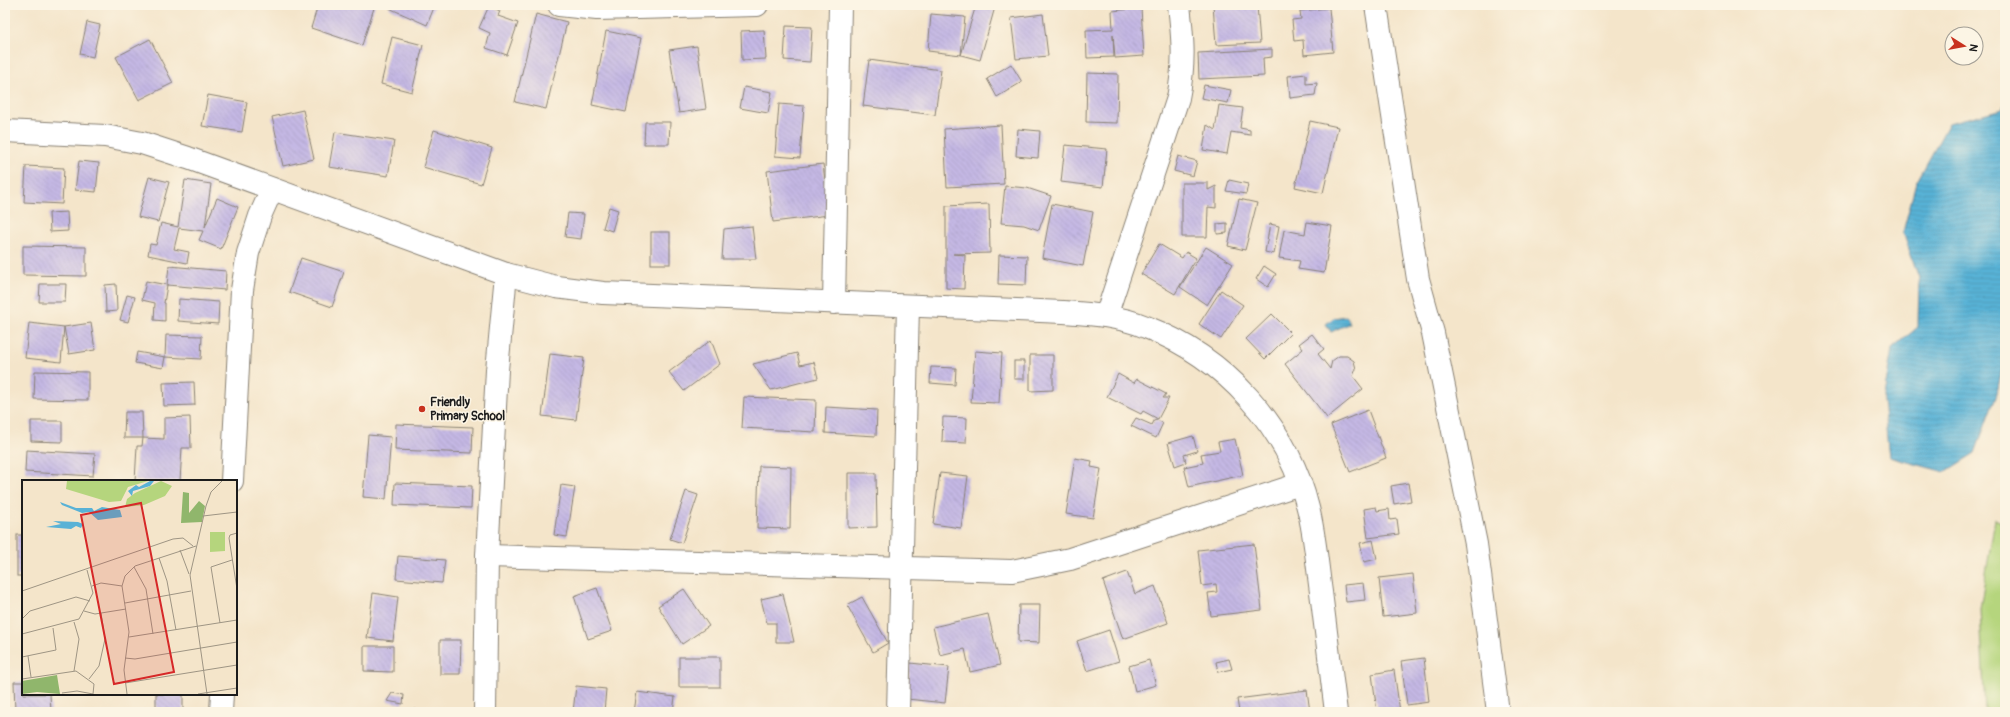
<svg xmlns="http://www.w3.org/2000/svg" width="2010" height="717" viewBox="0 0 2010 717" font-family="Pangolin,sans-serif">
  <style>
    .grass { fill: #b5d57d; stroke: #68784c }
    .water { fill: url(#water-rules); stroke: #3a6779 }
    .building { fill: url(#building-back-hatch) }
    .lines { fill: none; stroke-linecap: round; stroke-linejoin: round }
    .minor-casing { stroke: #888073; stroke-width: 24 }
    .minor { stroke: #fff; stroke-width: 22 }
    .poi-dot { fill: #c8321e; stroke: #fcf5e5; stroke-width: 1.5 }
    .labels { text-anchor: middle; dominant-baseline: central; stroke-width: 3; stroke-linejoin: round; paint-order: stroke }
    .poi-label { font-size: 12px; font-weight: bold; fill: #1c1c1c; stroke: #fcf5e5; text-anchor: start }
    .inset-road { fill: none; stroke: #9e9584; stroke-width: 1 }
    .view { fill: #d62828; fill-opacity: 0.15; stroke: #d62828; stroke-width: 2 }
    .inset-edge { fill: none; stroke: #1c1c1c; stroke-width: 2 }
  </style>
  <defs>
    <pattern id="water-rules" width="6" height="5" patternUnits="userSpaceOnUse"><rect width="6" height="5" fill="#59b2d6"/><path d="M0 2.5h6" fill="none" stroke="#4d98b7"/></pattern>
    <pattern id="building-back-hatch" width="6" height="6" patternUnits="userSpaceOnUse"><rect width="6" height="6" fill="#c4b8e4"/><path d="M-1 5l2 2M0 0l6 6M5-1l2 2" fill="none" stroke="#a89ec3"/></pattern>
  </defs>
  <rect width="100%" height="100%" fill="#fcf5e5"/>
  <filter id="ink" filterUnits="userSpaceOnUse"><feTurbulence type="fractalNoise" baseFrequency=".025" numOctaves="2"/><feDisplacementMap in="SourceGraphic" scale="8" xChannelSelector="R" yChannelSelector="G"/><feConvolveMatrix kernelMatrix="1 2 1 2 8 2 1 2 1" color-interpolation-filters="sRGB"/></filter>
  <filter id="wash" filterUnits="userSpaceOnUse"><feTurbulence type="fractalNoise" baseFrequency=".012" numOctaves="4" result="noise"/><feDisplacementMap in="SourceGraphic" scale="16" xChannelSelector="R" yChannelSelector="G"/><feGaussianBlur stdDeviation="0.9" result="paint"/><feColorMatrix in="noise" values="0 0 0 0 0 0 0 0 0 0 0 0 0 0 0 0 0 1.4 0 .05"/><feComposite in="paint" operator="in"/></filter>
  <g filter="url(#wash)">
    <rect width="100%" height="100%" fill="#f4e5ca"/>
    <polygon class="grass" points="1995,519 2005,524 2005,712 1985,712 1980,609"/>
    <g class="water">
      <polygon points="2005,105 2005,352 1997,393 1975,453 1945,472 1889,457 1883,401 1892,349 1918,327 1919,278 1903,232 1916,183 1949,123 2002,109"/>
      <polygon points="1346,316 1350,323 1331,332 1326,324 1334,318"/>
    </g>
    <g id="blocks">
      <g class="building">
        <polygon points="318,5 375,5 362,45 311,28"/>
        <polygon points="391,5 435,5 427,25 389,8"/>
        <polygon points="976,5 995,7 980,60 961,55"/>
        <polygon points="1213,5 1257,5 1260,43 1216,45"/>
        <polygon points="489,6 500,11 498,16 518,23 507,55 486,48 490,33 479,28"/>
        <polygon points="1141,8 1144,56 1115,58 1113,35 1114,57 1087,58 1086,30 1113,29 1112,11"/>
        <polygon points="1329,8 1333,52 1304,55 1303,40 1294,41 1292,20 1301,19 1300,11"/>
        <polygon points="536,14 567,22 546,109 515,102"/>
        <polygon points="931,14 965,17 961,55 928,51"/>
        <polygon points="1043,14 1048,56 1016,59 1011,18"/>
        <polygon points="87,22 100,25 93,57 80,54"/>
        <polygon points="786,26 812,27 810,62 784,60"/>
        <polygon points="764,30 766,59 742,60 741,31"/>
        <polygon points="606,31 641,38 626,112 592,105"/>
        <polygon points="392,37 423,45 412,92 381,84"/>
        <polygon points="150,39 173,83 139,100 116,57"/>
        <polygon points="697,46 706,109 679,113 669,50"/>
        <polygon points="1272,49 1272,57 1263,58 1264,76 1199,79 1198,53"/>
        <polygon points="869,60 941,70 935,115 863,106"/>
        <polygon points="1011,64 1022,82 997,97 987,79"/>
        <polygon points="1087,73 1118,74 1117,123 1086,122"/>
        <polygon points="1306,74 1306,84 1317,83 1315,95 1290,98 1288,76"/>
        <polygon points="1204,85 1231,90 1228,103 1201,98"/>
        <polygon points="744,87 772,92 768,113 740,108"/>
        <polygon points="208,95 247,102 242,132 202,126"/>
        <polygon points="779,104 804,106 800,158 775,156"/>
        <polygon points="1219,105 1243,108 1240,128 1250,130 1250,135 1231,132 1227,154 1203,150 1207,125 1215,130"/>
        <polygon points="303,110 314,159 283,166 272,117"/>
        <polygon points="1310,121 1338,127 1323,193 1295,187"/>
        <polygon points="645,122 670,122 669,144 644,144"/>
        <polygon points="1001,125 1004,184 947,187 944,129"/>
        <polygon points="1018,129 1040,131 1038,158 1016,156"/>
        <polygon points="434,130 492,148 481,184 423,167"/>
        <polygon points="335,132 394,141 388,176 329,167"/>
        <polygon points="1065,145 1107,149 1103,187 1061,182"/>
        <polygon points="1178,156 1197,161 1193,176 1174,171"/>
        <polygon points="79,161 99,163 96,192 75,190"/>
        <polygon points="823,164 829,215 773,222 767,171"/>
        <polygon points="26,166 64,168 62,204 24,202"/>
        <polygon points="149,177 169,182 158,222 138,217"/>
        <polygon points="185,180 211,184 205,227 217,198 238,207 221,249 199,240 203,231 179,228 174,249 189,252 187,263 148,255 150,244 156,245 161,223 178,227"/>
        <polygon points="1229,180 1248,184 1246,194 1226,191"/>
        <polygon points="1182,183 1208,183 1208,190 1216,186 1216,208 1208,207 1207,237 1182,237"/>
        <polygon points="1005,186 1027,188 1051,196 1039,230 1024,225 1001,223"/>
        <polygon points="1239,199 1257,203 1245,250 1228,246"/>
        <polygon points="989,204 990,253 953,254 965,255 964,289 946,288 946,206"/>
        <polygon points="1052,204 1093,212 1083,266 1042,258"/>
        <polygon points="609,207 618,210 612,231 603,228"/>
        <polygon points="67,212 68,231 50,232 49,213"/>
        <polygon points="568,213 584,214 581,239 565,237"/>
        <polygon points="1307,222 1332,226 1324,273 1298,269 1300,261 1279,258 1284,230 1305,234"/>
        <polygon points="1227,223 1227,233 1217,234 1217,224"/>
        <polygon points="1270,224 1279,226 1274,254 1265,252"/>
        <polygon points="752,226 756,259 722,259 724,229"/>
        <rect x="651" y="232" width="19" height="32"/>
        <polygon points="1159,244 1182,258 1186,252 1196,258 1175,294 1141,274"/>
        <polygon points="23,246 86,247 86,276 23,275"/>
        <polygon points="1206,247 1233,264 1207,305 1180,287"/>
        <polygon points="999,255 1027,256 1026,285 998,284"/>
        <polygon points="301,258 344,272 332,307 289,292"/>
        <polygon points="169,266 226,271 225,290 167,285"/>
        <polygon points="1264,266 1276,274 1268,287 1256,279"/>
        <polygon points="146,281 167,285 164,303 165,303 165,321 154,320 155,303 142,300"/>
        <polygon points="40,284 66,284 65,302 39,302"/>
        <polygon points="116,284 117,311 106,312 105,285"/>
        <polygon points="1221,290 1243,305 1221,339 1199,324"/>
        <polygon points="127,295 135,297 128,322 120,320"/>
        <polygon points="179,299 219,302 218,324 178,321"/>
        <polygon points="1272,314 1291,333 1265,359 1246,339"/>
        <polygon points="29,323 64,327 61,362 25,358"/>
        <polygon points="91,323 95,350 69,354 64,327"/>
        <polygon points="1312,334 1324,349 1318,354 1330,369 1332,361 1339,356 1347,356 1354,361 1356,369 1353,376 1363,389 1327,418 1285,364 1303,349 1299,344"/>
        <polygon points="166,335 202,336 201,359 165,357"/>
        <polygon points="711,340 720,364 684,391 669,372"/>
        <polygon points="975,351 1002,353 999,403 971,402"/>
        <polygon points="137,352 165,357 163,368 135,363"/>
        <polygon points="797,353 800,365 814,362 818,378 771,390 753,364"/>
        <polygon points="550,354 584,358 576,420 542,416"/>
        <polygon points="1030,355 1053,355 1053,390 1030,391"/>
        <rect x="1014" y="361" width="10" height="18"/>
        <polygon points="931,367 956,368 955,385 930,383"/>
        <polygon points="35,371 88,372 88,400 34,399"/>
        <polygon points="1118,374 1134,383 1137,379 1166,394 1163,398 1169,398 1158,419 1143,411 1141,414 1107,397"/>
        <polygon points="194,382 195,405 164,406 163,383"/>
        <polygon points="744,397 816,400 815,432 742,428"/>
        <polygon points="826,407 877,410 876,436 825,433"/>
        <polygon points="1368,410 1386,458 1350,472 1331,425"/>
        <polygon points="125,412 142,412 143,438 124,438"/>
        <polygon points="190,417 191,448 182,448 180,481 135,481 137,446 142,446 143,438 164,439 164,418"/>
        <polygon points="943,417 967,418 966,443 942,442"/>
        <polygon points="1136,418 1152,425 1155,419 1163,423 1156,438 1131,426"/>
        <polygon points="31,421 62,421 62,442 31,441"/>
        <polygon points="396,424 473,427 472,453 395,450"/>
        <polygon points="368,435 391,437 386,499 363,497"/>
        <polygon points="1193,436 1197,451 1184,455 1186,462 1175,466 1168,443"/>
        <polygon points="1235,439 1243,475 1189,487 1184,467 1203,463 1201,454 1220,451 1218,442"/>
        <polygon points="26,450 95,454 93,476 25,472"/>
        <polygon points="1075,458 1092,461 1091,467 1101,469 1093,518 1066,514"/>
        <polygon points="759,466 791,467 790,529 757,528"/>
        <polygon points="848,473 876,473 877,527 848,528"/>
        <polygon points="940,473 968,476 961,528 933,524"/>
        <polygon points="395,483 472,486 471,508 394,505"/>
        <polygon points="1408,483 1411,501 1394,504 1391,486"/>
        <polygon points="561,485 575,487 567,537 554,535"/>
        <polygon points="686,491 698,495 682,543 670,539"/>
        <polygon points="1376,507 1377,511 1389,509 1390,520 1397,519 1399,534 1368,538 1364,509"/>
        <rect x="17" y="535" width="6" height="41"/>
        <polygon points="1373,540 1377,559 1364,562 1360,543"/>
        <polygon points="1254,544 1262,610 1211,616 1208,593 1217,592 1216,584 1202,586 1198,550"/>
        <polygon points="398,556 445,560 442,583 396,579"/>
        <polygon points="1127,572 1135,594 1155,586 1168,623 1123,639 1103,581"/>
        <polygon points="1413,574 1417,613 1383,617 1379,578"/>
        <polygon points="1363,583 1365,600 1346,602 1344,585"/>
        <polygon points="597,588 612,631 588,639 574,596"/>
        <polygon points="684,589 709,626 682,644 658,606"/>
        <polygon points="373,593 398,597 393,641 367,638"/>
        <polygon points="783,594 794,642 776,642 776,623 767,623 761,599"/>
        <polygon points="862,597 888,643 873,652 847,605"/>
        <polygon points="1019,605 1040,605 1039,643 1018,642"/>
        <polygon points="988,614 1000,665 970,672 965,649 940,655 933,627"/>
        <polygon points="1109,630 1119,661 1087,671 1077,641"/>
        <polygon points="440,640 461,640 460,674 440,674"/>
        <polygon points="364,646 393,646 393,672 364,671"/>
        <rect x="679" y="657" width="41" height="30"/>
        <polygon points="1424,658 1429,702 1407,705 1401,661"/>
        <polygon points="1229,659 1232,669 1218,672 1216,662"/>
        <polygon points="1149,660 1156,685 1135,691 1129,666"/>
        <polygon points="910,663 949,667 945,703 907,699"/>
        <polygon points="1394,670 1400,712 1377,712 1372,674"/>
        <polygon points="14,682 23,682 23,694 50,694 51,712 15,712"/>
        <polygon points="576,686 606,689 604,712 573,712"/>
        <polygon points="1307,690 1310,712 1239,712 1237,699"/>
        <polygon points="637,692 675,697 673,712 634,712"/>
        <polygon points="392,693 404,695 403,704 387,701"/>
        <rect x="156" y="694" width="27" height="18"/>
        <polygon points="416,709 416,712 384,712 384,710"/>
      </g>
    </g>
  </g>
  <g filter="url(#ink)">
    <use href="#blocks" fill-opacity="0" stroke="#888073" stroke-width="1"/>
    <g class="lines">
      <g class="minor-casing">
        <g id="minor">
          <polyline points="559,5 597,9 757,5"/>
          <polyline points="1376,5 1418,279 1433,333 1476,544 1498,712"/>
          <path d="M5 131 105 136 142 143 188 158 506 274 556 287 603 293 1063 312C1091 314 1120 316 1146 327 1224 357 1288 426 1308 508 1315 535 1317 564 1321 592 1326 632 1331 672 1336 712"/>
          <polyline points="834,303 840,5"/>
          <path d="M1106 316 1178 98C1185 63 1183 40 1179 5"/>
          <polyline points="232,481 242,290 248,253 260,216 272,189"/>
          <polyline points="487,556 1012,571 1070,559 1300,484"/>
          <polyline points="221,712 222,694"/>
          <polyline points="485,712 487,556 497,370 506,274"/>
          <polyline points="898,712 908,306"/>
        </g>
      </g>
      <use href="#minor" class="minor"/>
    </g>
  </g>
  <circle class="poi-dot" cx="422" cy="409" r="4"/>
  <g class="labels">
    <g class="poi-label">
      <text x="430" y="402">Friendly<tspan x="430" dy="14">Primary School</tspan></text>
    </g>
  </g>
  <g transform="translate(22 480)">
    <rect width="215" height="215" fill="#f4e5ca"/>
    <path d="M45 1H126L106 7 99 21 87 22 44 9ZM139 1 150 6 143 16 122 25 103 27 105 19 113 13ZM188 52H203V71L188 72Z" fill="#b5d57d"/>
    <path d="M161 12 167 13V33L177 21 183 26 180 42 159 43ZM35 195 38 214 15 212 0 214V201Z" fill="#90b66c"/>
    <path d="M128 1H132L128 6 111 11 110 16 106 11 114 5 117 7ZM38 22 54 28H70L72 31 80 27 98 30 100 37 76 40 67 32 60 33 40 25ZM31 41 56 42 61 44 59 48 54 46 49 49 24 47 39 44Z" fill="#59b2d6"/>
    <path class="inset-road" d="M181 36 215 32M215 53 208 55 207 58 215 109M158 70 167 94M137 78 145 101 154 150M112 87 124 109 131 154M70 106 79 103 100 106M0 111 151 59 161 58 171 66M103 123 169 111M62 131 73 134 104 129M0 139 8 131 54 117 68 121M198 143 189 87 210 80M0 154 57 139 71 113 65 90M107 157 215 140M6 176 9 197M0 177 34 170 31 148M103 178 113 179 215 162M52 191 57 159 52 142M0 199 54 191 72 204 71 214M67 199 77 186 83 159 79 133M103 203 215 185M40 213 55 211 71 214M105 214 102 190 107 152 100 106 103 96 113 86 174 66M176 214 215 208M185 214 168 95 184 26 189 12 200 1"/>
    <path class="view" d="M119 23 152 192 92 204 59 35Z"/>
    <rect width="215" height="215" class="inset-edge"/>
  </g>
  <rect width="2010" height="717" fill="none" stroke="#fcf5e5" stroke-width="20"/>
  <g transform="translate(1964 46) rotate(101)"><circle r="19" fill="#fcf5e5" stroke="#a29e95"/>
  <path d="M0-3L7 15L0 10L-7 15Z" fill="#c8321e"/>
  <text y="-6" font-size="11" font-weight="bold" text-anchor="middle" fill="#1c1c1c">N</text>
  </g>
</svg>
